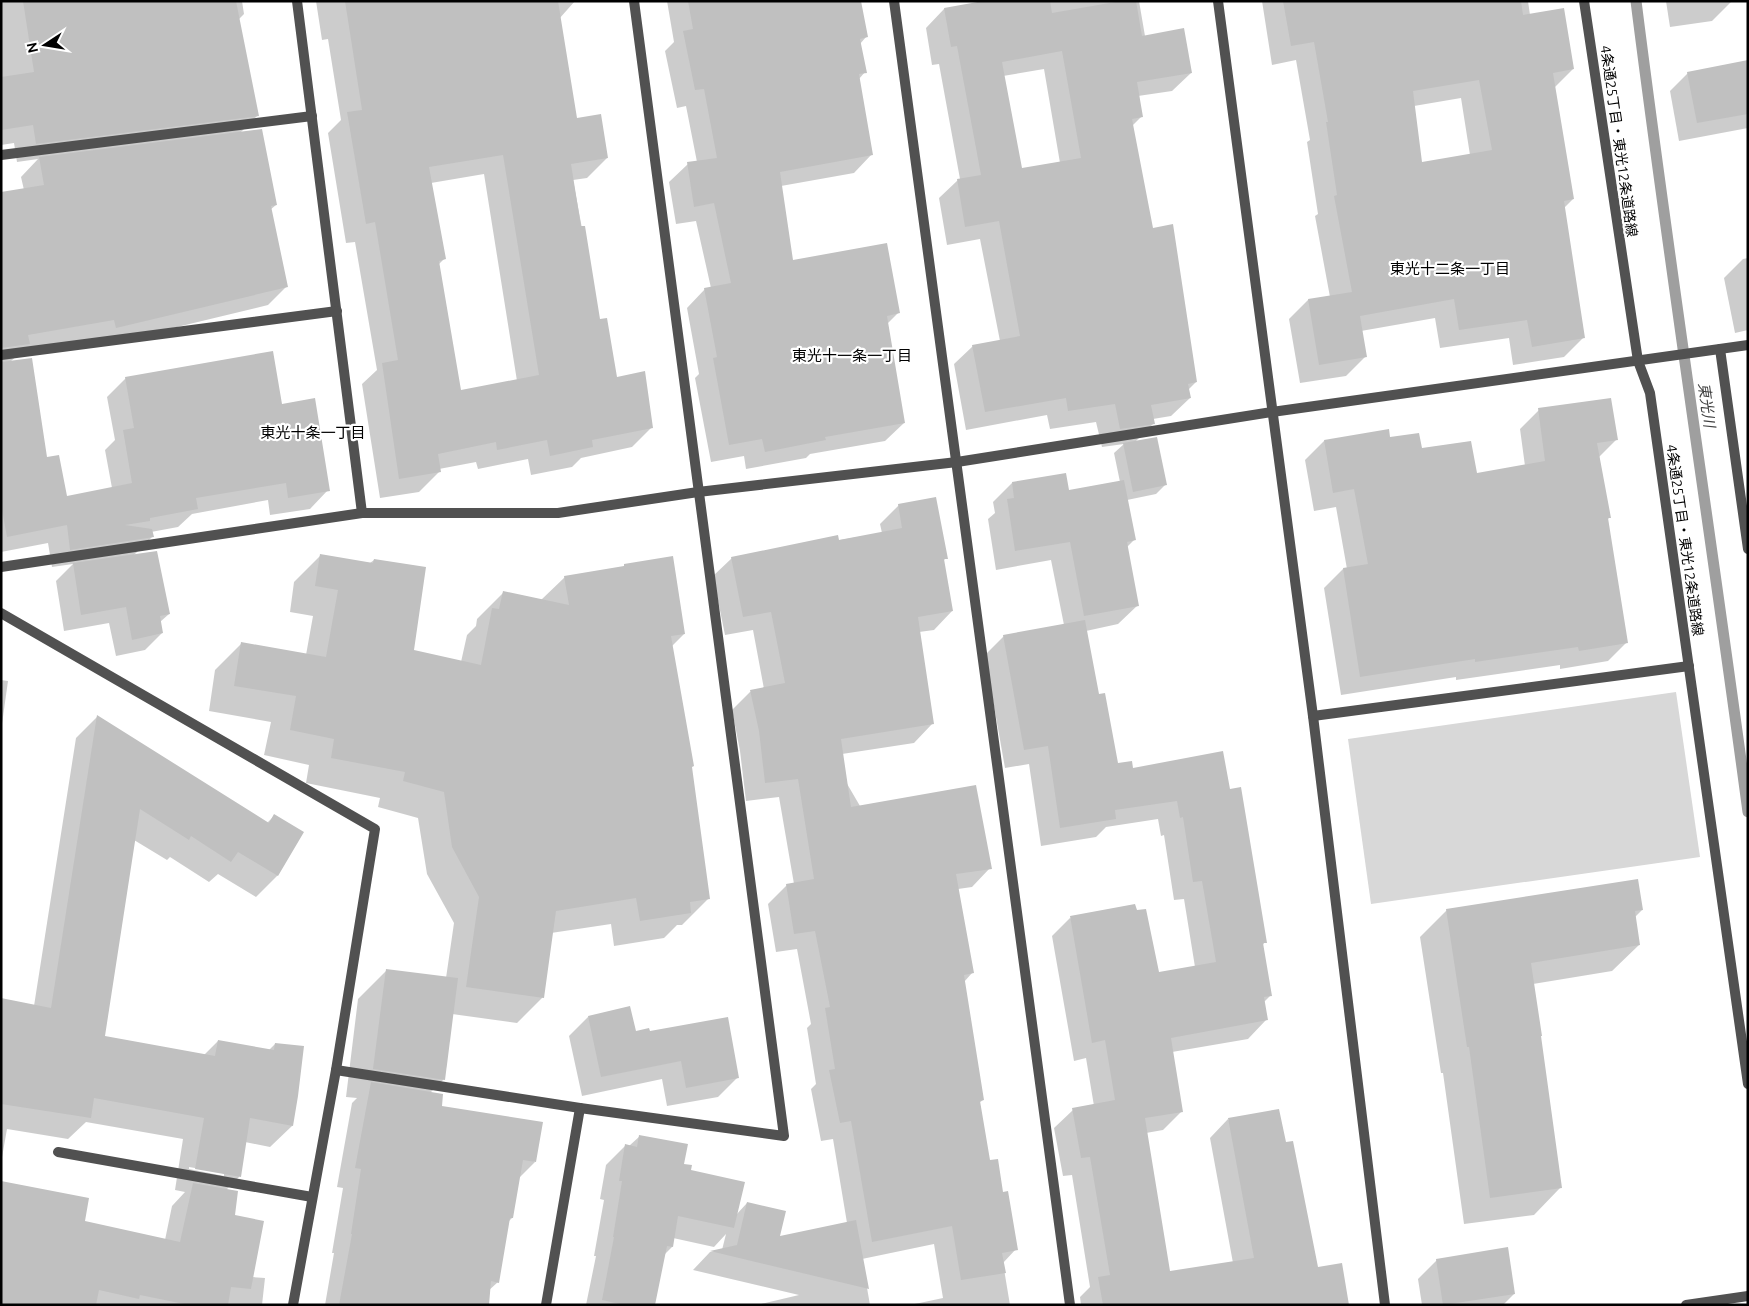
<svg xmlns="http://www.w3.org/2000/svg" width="1749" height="1306" viewBox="0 0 1749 1306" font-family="Ubuntu,'Noto Sans JP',sans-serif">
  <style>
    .green { fill: #d8d8d8 }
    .shadow { fill: #0003; fill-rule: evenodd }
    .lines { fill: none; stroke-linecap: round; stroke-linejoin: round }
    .stream { stroke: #9f9f9f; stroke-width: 11 }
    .building { fill: #c0c0c0; fill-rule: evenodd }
    .service { stroke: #515151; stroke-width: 10 }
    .minor { stroke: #515151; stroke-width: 10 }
    .labels { text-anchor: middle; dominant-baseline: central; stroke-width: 4.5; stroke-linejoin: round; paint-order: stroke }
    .street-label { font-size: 14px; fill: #000; stroke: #fff }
    .neighbourhood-label { font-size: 15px; fill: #000; stroke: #fff }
    .water-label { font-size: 15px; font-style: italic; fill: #404040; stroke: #fff }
  </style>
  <rect width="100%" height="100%" fill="#fff"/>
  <polygon class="green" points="1676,692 1700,857 1371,904 1348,739"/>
  <g class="shadow">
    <polygon points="1,1 242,1 244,14 238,20 258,115 240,133 276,205 270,210 286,287 268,305 98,346 22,351 10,362 46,458 66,498 112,488 105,450 115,440 107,397 126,378 281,405 328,490 310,509 270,515 268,500 192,514 178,527 151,532 152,537 134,555 169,614 160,622 162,633 145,650 116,656 109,623 64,631 56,581 73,564 52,567 48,543 1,552 1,193 24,190 21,177 38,159 17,162 14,143 1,145"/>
    <path d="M316 1H575L559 19 576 120 607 158 587 178 573 180 599 320 616 378 652 427 632 447 581 458 572 467 531 475 528 459 478 469 476 462 439 469V472L419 492 380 498 362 384 377 370 355 242 346 243 328 133 341 120 328 39 322 40ZM484 174 517 381 460 392 438 265 444 259 431 183Z"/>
    <polygon points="667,1 859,1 866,37 860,44 865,72 859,79 872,154 854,173 781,186 792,262 898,313 887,324 904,423 885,441 810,454 806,458 746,469 744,456 711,462 695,378 699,374 687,308 705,289 711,288 696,221 676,224 669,182 688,164 697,162 686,106 677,108 665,51 674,42"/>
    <path d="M991 1H1139L1145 36 1191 73 1172 91 1138 96 1142 116 1132 126 1152 229 1196 382 1188 390 1190 398 1171 416 1153 419 1154 423 1135 442 1165 485 1156 494 1127 500 1134 540 1127 547 1138 605 1118 624 1086 631 1098 696 1117 764 1132 769 1229 791 1265 942 1262 946 1271 995 1263 1003 1266 1020 1248 1039 1172 1052 1182 1111 1163 1130 1146 1133 1169 1272 1233 1263 1210 1138 1228 1119 1317 1269 1348 1305H1081L1080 1297 1090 1287 1072 1175 1063 1176 1054 1128 1073 1110 1094 1106 1086 1058 1074 1061 1052 936 1070 918 1158 974 1195 967 1184 899 1174 900 1164 835 1161 836 1158 819 1106 827 1096 837 1041 846 1029 764 1005 768 985 655 1004 636 1064 625 1051 560 996 570 988 519 995 513 993 502 1012 483 1068 492 1120 482 1114 453 1124 444 1102 447 1096 422 1050 429 1047 415 966 430 954 364 973 346 1000 341 980 239 947 245 939 198 958 180 960 179 939 64 932 65 926 28 944 9ZM1044 69 1060 163 1021 169 1003 76Z"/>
    <path d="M1262 1H1528L1530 15 1573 69 1554 88 1573 199 1564 208 1583 338 1564 357 1513 365 1509 338 1440 348 1435 318 1361 331 1365 357 1346 376 1300 383 1289 319 1308 300 1330 297 1315 216 1318 214 1307 142 1310 140 1296 60 1272 65ZM1461 98 1470 155 1421 164 1414 106Z"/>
    <polygon points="1666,1 1731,1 1731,2 1712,21 1670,27"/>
    <polygon points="1748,62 1748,128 1679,141 1670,91 1688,73"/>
    <polygon points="1748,258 1748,330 1735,333 1724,278 1743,259"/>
    <polygon points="1539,410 1616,440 1599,457 1610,517 1607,520 1627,642 1608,661 1560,669 1560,665 1456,680 1456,677 1341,695 1324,588 1343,569 1347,569 1336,507 1314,511 1305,460 1324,441 1388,430 1389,439 1421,450 1476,474 1525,466 1520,429"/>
    <polygon points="899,505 946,558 943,561 952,611 934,630 919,632 932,724 914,743 842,754 846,782 860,806 990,868 972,887 958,889 972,973 964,982 983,1100 979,1103 989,1162 1002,1193 1016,1249 1003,1263 1010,1305 910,1305 943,1298 934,1244 862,1259 870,1305 757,1305 799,1295 693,1270 710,1252 722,1250 726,1234 714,1247 673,1238 672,1247 664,1255 654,1305 586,1305 596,1256 594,1256 604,1200 600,1199 606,1165 625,1146 629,1146 640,1136 690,1171 736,1215 747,1203 779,1238 847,1223 833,1139 821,1141 811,1089 816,1084 807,1028 811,1024 797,949 776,952 768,904 787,885 794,884 779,797 746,801 740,751 732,710 750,692 764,689 753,630 725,635 713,576 732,558 882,533 880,524"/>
    <polygon points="320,556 370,563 374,560 412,651 461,662 467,635 476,626 477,619 503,593 541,600 565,577 622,568 625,565 684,634 672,646 708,899 682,925 677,925 664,938 614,946 611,924 551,933 543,997 517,1023 452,1014 444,1079 430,1093 440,1107 535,1162 519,1178 512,1218 508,1222 498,1282 487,1292 485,1305 325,1305 334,1253 332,1253 343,1188 337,1187 352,1103 357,1098 346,1097 358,999 386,971 446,978 454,923 427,874 418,818 378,807 380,798 306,783 309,765 264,755 271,722 209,711 215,670 241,644 306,655 313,616 290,612 294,582"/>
    <polygon points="1,680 8,681 1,731"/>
    <path d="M97 717 267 823 274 816 302 833 277 876 256 897 218 874 209 882 170 857 167 860 134 840 104 1037 204 1055 218 1041 269 1050 275 1044 292 1126 270 1147 245 1142 239 1177 226 1190 252 1277 265 1278 262 1305H1L84 1222 165 1240 172 1206 185 1192 175 1190 183 1139 86 1122 68 1139 7 1129 1 1163V999L34 1006 76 738ZM189 1167 224 1173V1176L189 1169Z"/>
    <polygon points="1447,910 1642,910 1635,917 1639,945 1612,971 1533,984 1560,1188 1534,1215 1464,1224 1443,1073 1441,1073 1420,937"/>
    <polygon points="588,1017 635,1033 649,1033 737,1078 718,1097 667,1106 662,1079 582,1096 569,1036"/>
    <polygon points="1437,1260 1514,1294 1503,1305 1422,1305 1418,1279"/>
  </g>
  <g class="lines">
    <path class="stream" d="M1636 1C1670 272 1712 542 1748 812"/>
  </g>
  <g class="building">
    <polygon points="23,1 236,1 259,116 36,144 33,125 1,130 1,77 34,72"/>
    <path d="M345 1H558L577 118 601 114 608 158 571 164 581 226H585L600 319 607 318 617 377 645 371 653 428 592 440 593 447 550 456 547 440 497 450 496 442 438 454 441 472 399 479 382 363 398 360 375 222 366 224 347 112 362 110ZM503 155 539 375 461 390 439 261 446 259 429 167Z"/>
    <polygon points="688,1 861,1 868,37 860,39 867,73 859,74 873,155 780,172 793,260 887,243 900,313 887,316 905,423 825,437 826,440 765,452 762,439 729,445 713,358 717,357 704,288 731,283 714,203 694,207 687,162 717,158 704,89 695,90 683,31 693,29"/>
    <path d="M983 1H1050L1052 13 1121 1H1136L1142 36 1184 28 1192 73 1137 82 1143 117 1132 119 1153 228 1173 224 1197 382 1188 384 1191 398 1151 405 1155 424 1120 429 1115 404 1068 411 1066 398 985 412 972 345 1020 336 999 221 965 227 957 179 981 175 957 46 951 47 944 8ZM1062 51 1081 158 1022 168 1002 62Z"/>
    <path d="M1283 1H1521L1523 15 1564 8 1574 69 1553 73 1574 199 1564 201 1585 338 1532 347 1527 320 1459 330 1454 299 1360 316 1367 357 1319 365 1308 299 1352 292 1334 196 1337 195 1326 122H1328L1314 42 1291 46ZM1479 80 1492 150 1422 162 1413 91Z"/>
    <polygon points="1748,60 1748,114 1697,123 1687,72"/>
    <polygon points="262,129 277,205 271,206 288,287 116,328 114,320 28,335 30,344 1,348 1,192 44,185 39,157"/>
    <polygon points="273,351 282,404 315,398 330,491 288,498 286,483 196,498 198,509 150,518 150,521 125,525 152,529 154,537 70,550 67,525 7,537 1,504 1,362 32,358 47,457 59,455 67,496 132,483 123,430 134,428 125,377"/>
    <polygon points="1611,398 1618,440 1597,443 1611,518 1608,518 1628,643 1579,651 1578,647 1475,662 1475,659 1360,677 1343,568 1368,564 1354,489 1333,493 1324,440 1389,429 1390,437 1419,433 1422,448 1471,441 1477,473 1545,461 1538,408"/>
    <polygon points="1157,437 1167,485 1133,492 1123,443"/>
    <polygon points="1066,473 1069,490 1124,480 1136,540 1127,542 1139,606 1084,616 1070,542 1015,551 1007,499 1014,498 1012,482"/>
    <polygon points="936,497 948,559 944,559 953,611 918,617 934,724 841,739 851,807 976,785 992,869 956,874 974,973 964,975 984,1100 980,1101 990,1160 998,1159 1003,1192 1008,1191 1018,1250 1002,1253 1006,1273 961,1280 952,1226 872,1242 851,1121 840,1123 829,1070 835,1069 825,1008 830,1007 815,931 794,934 786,884 814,879 798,779 765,783 759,731 750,690 785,683 771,612 743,617 731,557 838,535 839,540 902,528 898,504"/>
    <polygon points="157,551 170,614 160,616 163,633 132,640 126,607 81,615 73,563"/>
    <polygon points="320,554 373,563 374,559 426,567 414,650 481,665 492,608 499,609 503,591 569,605 564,576 624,566 624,564 673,556 685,634 671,636 694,766 692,767 710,899 690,902 691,913 640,921 636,898 556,911 544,998 466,987 479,897 452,847 444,792 403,781 405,772 331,758 334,739 290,730 296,696 234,686 241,642 326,657 338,590 315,586"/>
    <polygon points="1085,620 1099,694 1105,693 1118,763 1132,761 1133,768 1223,751 1230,789 1241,787 1267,943 1263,943 1272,996 1264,997 1268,1020 1171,1038 1183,1112 1145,1118 1170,1271 1254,1258 1228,1118 1279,1109 1286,1142 1293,1141 1318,1267 1342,1263 1349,1305 1103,1305 1098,1277 1110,1275 1090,1157 1081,1158 1072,1108 1115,1100 1105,1040 1092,1043 1070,916 1135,904 1137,910 1146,909 1159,972 1216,962 1202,881 1193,882 1183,817 1180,818 1177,801 1115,810 1116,819 1060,828 1048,746 1024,750 1003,635"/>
    <polygon points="97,715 269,823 274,814 304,832 278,876 238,852 231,862 191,836 189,840 140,809 105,1036 215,1056 218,1040 274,1050 275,1043 304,1046 298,1096 293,1126 250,1118 241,1177 195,1169 204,1118 94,1098 91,1118 1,1104 1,998 51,1008"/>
    <polygon points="1638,879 1643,910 1635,911 1640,945 1531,963 1542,1036 1541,1036 1562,1188 1490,1198 1469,1047 1467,1047 1446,909"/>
    <polygon points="386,969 458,978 445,1080 373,1069"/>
    <polygon points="630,1006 636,1031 649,1028 650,1031 728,1017 739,1078 686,1088 681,1061 601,1077 588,1016"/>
    <polygon points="371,1082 443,1094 442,1106 543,1122 536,1162 523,1160 513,1218 510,1218 499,1283 491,1281 489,1305 339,1305 352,1234 351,1234 361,1169 355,1168"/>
    <polygon points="639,1135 688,1144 684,1164 692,1165 691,1170 745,1182 734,1228 678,1216 673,1247 667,1246 655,1305 624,1305 602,1300 614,1237 613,1237 622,1181 619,1181 625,1144 637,1147"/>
    <polygon points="1,1181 89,1198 85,1221 180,1242 193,1183 238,1191 235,1215 264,1221 251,1289 231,1287 228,1305 189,1305 140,1295 139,1299 99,1290 96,1305 1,1305"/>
    <polygon points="747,1202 786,1211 780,1236 856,1220 869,1289 710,1251 737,1245"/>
    <polygon points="1508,1247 1515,1294 1443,1305 1436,1259"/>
  </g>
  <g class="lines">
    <g class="service">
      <polyline points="336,1070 580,1108"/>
      <polyline points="58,1152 312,1197"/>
    </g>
    <g class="minor">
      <polyline points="297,1 362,513"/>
      <polyline points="894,1 1070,1305"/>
      <polyline points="1218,1 1313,716 1385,1305"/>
      <polyline points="1584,1 1638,361 1650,393 1748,1084"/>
      <polyline points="1,155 312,116"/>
      <polyline points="1720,349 1748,549"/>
      <polyline points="1,355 337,311"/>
      <polyline points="1,567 362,513 558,513 698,492 957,462 1272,412 1748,345"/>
      <polyline points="1,613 375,829 336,1070 293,1305"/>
      <polyline points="1313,716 1689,666"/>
      <polyline points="546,1305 580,1108 784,1136 634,1"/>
      <polyline points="1686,1305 1748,1296"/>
    </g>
  </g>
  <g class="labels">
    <g class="street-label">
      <text transform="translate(1619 141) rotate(82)">4条通25丁目・東光12条道路線</text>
      <text transform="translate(1685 540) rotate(82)">4条通25丁目・東光12条道路線</text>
    </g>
    <g class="neighbourhood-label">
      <text x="1450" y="268">東光十二条一丁目</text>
      <text x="852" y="355">東光十一条一丁目</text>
      <text x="313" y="432">東光十条一丁目</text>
    </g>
    <g class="water-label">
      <text transform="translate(1707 405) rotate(82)">東光川</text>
    </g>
  </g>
  <rect width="1749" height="1306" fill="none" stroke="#000000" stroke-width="5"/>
  <g transform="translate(45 45) rotate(258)" stroke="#ffffff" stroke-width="4" paint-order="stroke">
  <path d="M0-4L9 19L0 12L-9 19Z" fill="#000000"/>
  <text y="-8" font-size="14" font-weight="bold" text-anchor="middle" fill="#000000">N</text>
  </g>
</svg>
